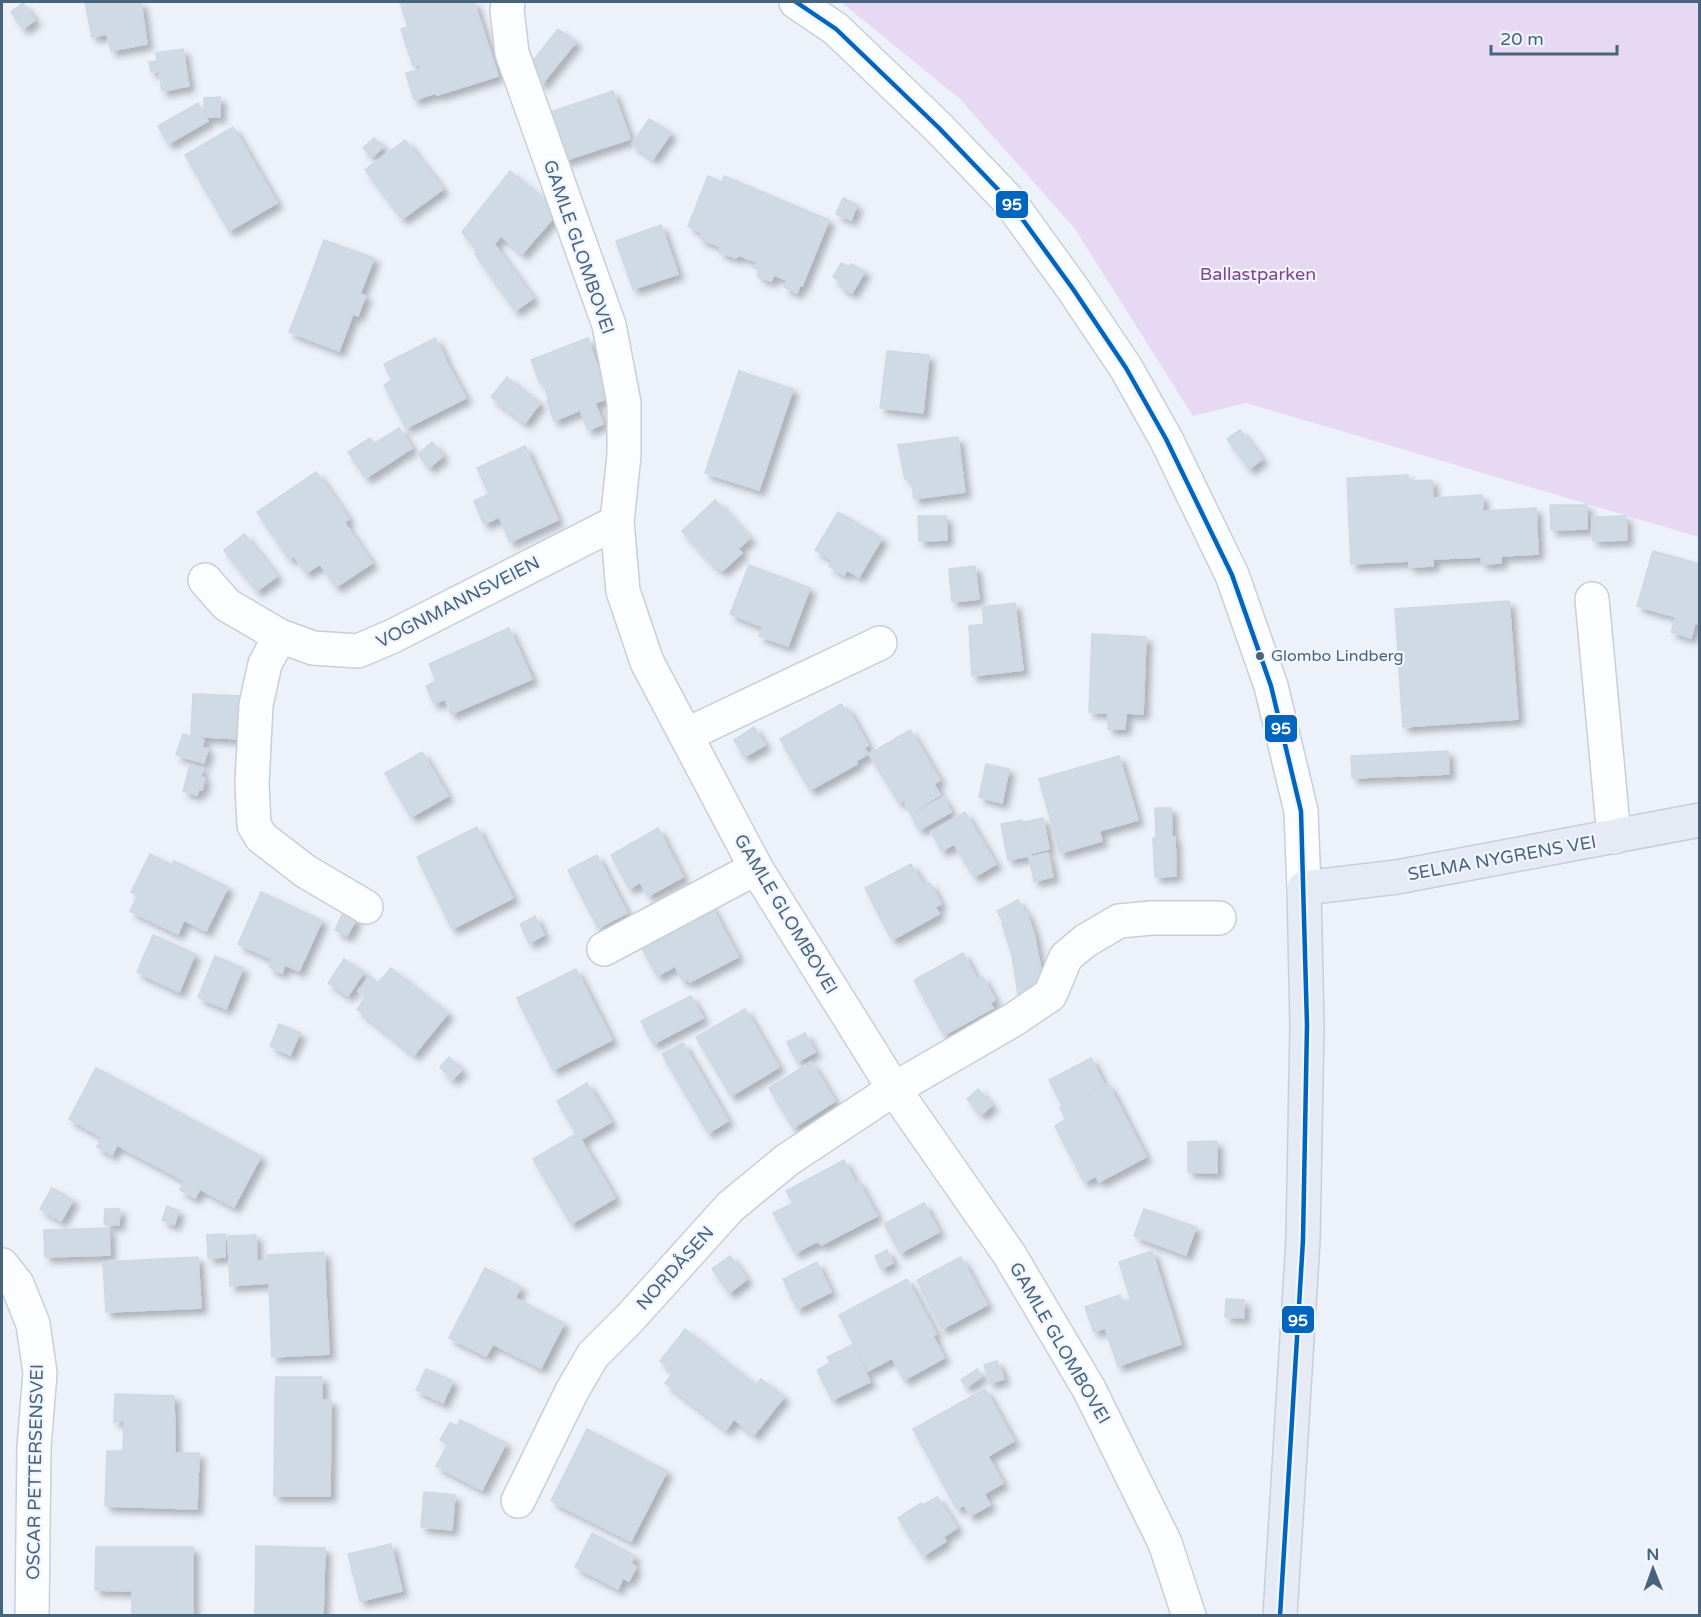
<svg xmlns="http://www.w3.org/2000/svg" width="1701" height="1617" viewBox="0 0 1701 1617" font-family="'Varela Round',sans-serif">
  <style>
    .green { fill: #e7d8f4 }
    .building { fill: #d0dae5; stroke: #ced8e4; stroke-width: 1.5; filter: url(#shadow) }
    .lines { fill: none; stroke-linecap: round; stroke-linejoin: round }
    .minor-casing { stroke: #c8cfd7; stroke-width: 36 }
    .major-casing { stroke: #c6cfd9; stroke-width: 36 }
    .minor { stroke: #fcfdfe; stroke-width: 33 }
    .major { stroke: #e6eaf4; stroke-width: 33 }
    .bus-1-casing { stroke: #f1f5ff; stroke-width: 9 }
    .bus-1 { stroke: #0065bd; stroke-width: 4.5 }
    .bus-dot { fill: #48647d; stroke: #f1f5ff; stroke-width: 2 }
    .labels { text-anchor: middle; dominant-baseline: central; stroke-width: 4.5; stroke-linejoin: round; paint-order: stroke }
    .bus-label { font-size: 16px; fill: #48647d; stroke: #f1f5ff; text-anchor: start }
    .street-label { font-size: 18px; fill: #48647d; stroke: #f1f5ff }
    .park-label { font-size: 18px; fill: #824391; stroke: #f1f5ff }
    .line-badge { stroke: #f1f5ff; stroke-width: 2 }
    .badge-label { font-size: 16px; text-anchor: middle; font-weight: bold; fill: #fff }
  </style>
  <defs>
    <filter id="shadow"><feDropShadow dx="5.5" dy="5.5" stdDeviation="3" flood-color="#0004"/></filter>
  </defs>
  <rect width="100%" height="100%" fill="#edf1fa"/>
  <polygon class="green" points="841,2 1699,2 1699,537 1246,403 1193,416 1075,229 960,99"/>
  <g class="building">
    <polygon points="85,2 141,2 147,44 111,51 107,34 92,37"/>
    <polygon points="400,2 474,2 498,76 437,95 436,93 414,100 406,73 421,69 420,64 413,66 401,29 408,27"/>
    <polygon points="23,3 35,20 23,29 11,12"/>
    <polygon points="558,29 576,42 541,85 532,62"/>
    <polygon points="183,49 189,86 162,91 159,71 151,72 149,62 157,61 156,53"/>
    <polygon points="613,91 630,139 563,161 547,113"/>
    <polygon points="220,97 220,117 206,117 208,121 168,144 158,126 198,103 204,115 204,98"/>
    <polygon points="649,119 671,133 653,159 632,144"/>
    <polygon points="233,127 277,203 229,231 185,155"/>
    <polygon points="374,138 383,147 372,157 363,148"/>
    <polygon points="405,140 443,189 402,219 365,170"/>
    <polygon points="510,171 559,211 522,254 501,236 494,244 533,298 515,311 475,254 478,252 462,232"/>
    <polygon points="708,176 722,182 724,176 829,220 802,286 800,285 797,293 784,287 787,280 774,275 771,281 757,276 760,270 754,268 757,262 738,255 736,258 719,252 721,247 699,238 701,232 688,226"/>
    <polygon points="843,198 857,205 851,220 836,214"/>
    <polygon points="661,225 678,274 633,289 616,241"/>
    <polygon points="324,240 374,258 360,294 366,296 361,307 307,286"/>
    <polygon points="841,263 849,267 851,264 865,271 852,293 839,286 841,282 833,277"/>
    <polygon points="307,286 361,307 358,316 353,314 339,351 289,332"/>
    <polygon points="435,338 445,358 444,358 466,398 406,428 384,385 392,380 384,364"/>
    <polygon points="588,338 601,378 603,376 611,397 595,403 603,424 588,430 580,410 554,421 547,401 549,400 543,382 540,383 531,360"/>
    <polygon points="887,351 929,355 923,413 880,408"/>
    <polygon points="739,371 793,389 759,490 705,473"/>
    <polygon points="507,377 540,403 525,423 491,397"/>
    <polygon points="399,428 412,448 366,478 348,452 370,438 374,444"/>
    <polygon points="1240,430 1262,459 1249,469 1227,439"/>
    <polygon points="958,437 965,492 914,499 911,479 905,479 898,445"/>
    <polygon points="432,442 443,456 429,468 418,454"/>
    <polygon points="525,446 558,520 510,542 499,517 484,524 474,501 489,494 477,468"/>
    <polygon points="316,472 349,519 344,522 372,563 336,587 320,564 306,573 294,556 289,559 257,512"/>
    <polygon points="1408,475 1408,481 1432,480 1433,498 1482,495 1483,511 1536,508 1538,554 1501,556 1501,563 1482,564 1481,557 1433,559 1433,566 1409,567 1409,561 1351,564 1347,478"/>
    <polygon points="715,500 750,538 738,549 742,553 722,571 718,567 716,568 682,531"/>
    <polygon points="1550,505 1587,505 1587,529 1551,530"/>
    <polygon points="838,512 882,538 859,577 847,570 844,575 829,566 832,560 815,550"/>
    <polygon points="918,516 946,516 947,540 919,541"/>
    <polygon points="1626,516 1627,540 1593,541 1592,517"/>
    <polygon points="244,534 277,576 257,591 224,550"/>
    <polygon points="1653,551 1700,564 1700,624 1695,623 1691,638 1671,632 1676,617 1637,606"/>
    <polygon points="749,565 810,588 788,646 759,636 763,627 730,614"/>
    <polygon points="975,566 979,599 952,602 949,569"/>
    <polygon points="1509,601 1518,719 1403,727 1395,609"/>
    <polygon points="1015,603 1023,670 972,676 969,626 984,624 982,607"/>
    <polygon points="509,628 532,679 451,714 445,699 434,704 426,686 436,681 429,664"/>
    <polygon points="1092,634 1146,637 1143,714 1126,713 1125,729 1108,729 1108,713 1089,712"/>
    <polygon points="193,694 241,696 239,739 191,736"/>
    <polygon points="841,704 844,709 847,708 868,745 864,748 868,754 856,761 857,764 810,790 780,739"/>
    <polygon points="754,727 765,745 744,757 734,740"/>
    <polygon points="910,730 940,780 934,784 940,795 911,813 903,800 899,803 869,754"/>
    <polygon points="183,734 204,740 202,747 208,749 204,763 176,755"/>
    <polygon points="1448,751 1449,774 1352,778 1351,756"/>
    <polygon points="422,752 448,796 411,817 385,773"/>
    <polygon points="1119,756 1138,820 1099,831 1102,841 1060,853 1039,779"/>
    <polygon points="986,764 1009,769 1002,803 979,797"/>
    <polygon points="190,765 203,768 200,777 205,778 202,790 199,789 197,795 183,791"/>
    <polygon points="943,797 951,812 919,830 911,815"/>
    <polygon points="1155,808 1171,808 1172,837 1156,838"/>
    <polygon points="965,812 976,831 942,851 931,832"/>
    <polygon points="1043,818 1049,849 1029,854 1023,822"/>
    <polygon points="1022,820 1030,856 1008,860 1001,824"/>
    <polygon points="477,827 513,898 452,929 417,857"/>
    <polygon points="658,828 683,877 648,896 640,882 629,889 611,855"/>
    <polygon points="976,831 996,864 974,877 954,844"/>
    <polygon points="1175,837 1176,876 1155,877 1153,838"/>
    <polygon points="1048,853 1053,877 1034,881 1029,857"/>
    <polygon points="150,854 172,865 174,861 228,887 206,931 184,920 178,934 130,911 138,895 131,892"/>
    <polygon points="597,855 627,913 598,928 568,870"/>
    <polygon points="911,864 924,886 930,883 941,904 935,907 939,914 892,940 865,888"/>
    <polygon points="261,892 322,920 299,971 285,965 282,973 269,967 272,959 238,944"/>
    <polygon points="1018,900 1024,912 1026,911 1034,933 1043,981 1018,994 1012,955 1002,924 1004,923 997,911"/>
    <polygon points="710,904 738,957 690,982 688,979 683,981 675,966 657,976 641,946"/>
    <polygon points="343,913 356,919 347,936 335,930"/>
    <polygon points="535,916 544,935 529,943 520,924"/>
    <polygon points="153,935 195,954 179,992 137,972"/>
    <polygon points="963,953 977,979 982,976 995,1000 990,1003 993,1008 944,1035 914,980"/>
    <polygon points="215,956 243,968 226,1009 198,997"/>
    <polygon points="344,959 364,972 348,996 328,983"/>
    <polygon points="391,968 448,1013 414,1055 357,1009 366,997 358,991 370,976 378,983"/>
    <polygon points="576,969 612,1040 553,1070 517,998"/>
    <polygon points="691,996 703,1018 653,1044 641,1021"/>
    <polygon points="745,1009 779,1067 731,1096 696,1037"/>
    <polygon points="279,1024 300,1033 290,1055 270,1046"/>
    <polygon points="805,1033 815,1052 797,1062 787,1042"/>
    <polygon points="683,1043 728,1121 708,1133 662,1054"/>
    <polygon points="449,1057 462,1070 452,1080 440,1067"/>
    <polygon points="1091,1058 1104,1085 1063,1107 1049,1080"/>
    <polygon points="811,1062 835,1101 793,1128 769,1088"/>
    <polygon points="96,1068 261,1156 234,1207 200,1189 195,1198 180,1190 185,1181 117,1145 112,1155 97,1147 102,1137 69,1119"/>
    <polygon points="587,1083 611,1122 580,1140 557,1101"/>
    <polygon points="1108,1084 1146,1157 1099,1182 1096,1176 1084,1182 1055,1126 1066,1119 1060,1108"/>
    <polygon points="978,1089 992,1105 981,1115 967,1099"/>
    <polygon points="577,1133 615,1198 571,1224 533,1159"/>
    <polygon points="1217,1141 1217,1173 1188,1172 1188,1142"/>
    <polygon points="844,1160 855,1182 858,1181 877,1216 821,1245 819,1242 814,1243 795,1253 773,1213 793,1203 786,1191"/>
    <polygon points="52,1188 73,1200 61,1221 40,1209"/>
    <polygon points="924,1203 939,1232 900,1253 884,1224"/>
    <polygon points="167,1206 179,1211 174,1225 162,1220"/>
    <polygon points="105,1209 120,1209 119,1225 104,1224"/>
    <polygon points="1144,1209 1196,1227 1186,1255 1134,1236"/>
    <polygon points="109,1228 110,1255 45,1257 44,1230"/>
    <polygon points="225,1234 225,1257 208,1258 207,1235"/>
    <polygon points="256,1235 257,1261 267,1260 267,1255 324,1252 329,1354 272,1357 269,1283 230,1286 228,1236"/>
    <polygon points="887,1250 893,1263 881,1269 875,1256"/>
    <polygon points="1152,1251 1181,1344 1118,1366 1105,1328 1094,1332 1085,1307 1120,1295 1122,1303 1131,1300 1119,1262"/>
    <polygon points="730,1256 747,1279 729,1293 712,1269"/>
    <polygon points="198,1257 201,1308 106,1312 103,1262"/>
    <polygon points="961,1257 987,1305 942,1329 917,1280"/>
    <polygon points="817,1262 831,1292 797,1309 783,1279"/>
    <polygon points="485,1268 521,1287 515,1298 564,1323 541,1368 493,1344 486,1356 449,1338"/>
    <polygon points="907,1279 936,1334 933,1336 944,1358 904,1380 892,1358 868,1371 839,1315"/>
    <polygon points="1226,1299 1244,1300 1244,1318 1225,1317"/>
    <polygon points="685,1329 756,1385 761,1379 784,1397 754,1435 734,1419 726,1430 665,1383 674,1372 660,1361"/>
    <polygon points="853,1344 870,1382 832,1400 817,1370 830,1363 827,1357"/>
    <polygon points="997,1361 1004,1379 990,1383 984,1365"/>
    <polygon points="426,1369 453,1381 443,1403 416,1390"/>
    <polygon points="977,1369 982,1376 966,1387 961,1380"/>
    <polygon points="276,1377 322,1377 322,1400 275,1399"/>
    <polygon points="985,1389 1014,1441 988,1456 1003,1483 984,1494 990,1505 970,1516 964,1505 957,1509 913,1429"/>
    <polygon points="115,1394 174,1396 175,1453 199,1453 197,1509 105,1506 107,1451 123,1451 124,1421 114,1422"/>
    <polygon points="275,1399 331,1400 330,1496 274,1496"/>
    <polygon points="460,1420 506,1443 482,1490 436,1466 448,1444 440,1440 450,1423 457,1426"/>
    <polygon points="587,1429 667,1471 631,1541 551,1501"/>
    <polygon points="424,1492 455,1495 452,1530 421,1527"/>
    <polygon points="937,1497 957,1528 943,1537 946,1541 923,1556 898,1518 921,1503 923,1505"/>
    <polygon points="592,1533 635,1556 631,1563 636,1567 629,1581 623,1578 618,1589 575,1567"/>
    <polygon points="391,1544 402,1591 360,1601 348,1554"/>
    <polygon points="256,1546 325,1548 323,1616 255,1616"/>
    <polygon points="96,1547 193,1547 193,1616 132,1616 132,1591 95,1590"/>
  </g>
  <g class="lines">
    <g class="minor-casing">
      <g id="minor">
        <polyline points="508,2 507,10 512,53 609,325 624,403 624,455 617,522 623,591 647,662 756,868 894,1089 1009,1254 1089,1389 1165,1543 1189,1616"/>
        <polyline points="796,2 836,29 939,128 1010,202 1073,289 1126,368 1166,439 1232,575 1271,686 1301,811 1304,888"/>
        <polyline points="205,580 227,605 280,636 313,648 358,651 393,636 617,522"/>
        <polyline points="1592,599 1614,837"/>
        <polyline points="280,636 265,664 256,705 252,784 254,825 261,837 305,871 366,907"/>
        <polyline points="686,735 880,643"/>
        <polyline points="604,949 756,868"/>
        <polyline points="2,1265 17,1284 33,1324 40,1373 34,1447 32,1616"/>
        <polyline points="518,1501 572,1391 593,1355 630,1318 730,1207 787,1160 894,1089 1013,1020 1050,995 1066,957 1085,941 1119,921 1152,918 1219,918"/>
      </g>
    </g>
    <g class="major-casing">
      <polyline id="major" points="1280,1616 1303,1240 1307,1025 1304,888 1397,877 1700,820"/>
    </g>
    <use href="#minor" class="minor"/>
    <use href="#major" class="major"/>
    <g class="bus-1-casing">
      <polyline id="bus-1" points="796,2 836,29 939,128 1010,202 1073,289 1126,368 1166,439 1232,575 1271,686 1301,811 1307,1025 1303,1240 1280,1616"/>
    </g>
    <use href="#bus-1" class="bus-1"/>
  </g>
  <circle class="bus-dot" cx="1260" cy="656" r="5"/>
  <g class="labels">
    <g class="bus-label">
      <text x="1271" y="656">Glombo Lindberg</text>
    </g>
    <g class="street-label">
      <text transform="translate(579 247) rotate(71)">GAMLE GLOMBOVEI</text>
      <text transform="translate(458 602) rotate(-27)">VOGNMANNSVEIEN</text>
      <text transform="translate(1502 858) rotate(-10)">SELMA NYGRENS VEI</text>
      <text transform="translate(786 914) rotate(59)">GAMLE GLOMBOVEI</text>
      <text transform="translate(675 1268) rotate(-48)">NORDÅSEN</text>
      <text transform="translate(1060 1343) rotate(60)">GAMLE GLOMBOVEI</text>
      <text transform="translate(35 1472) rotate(-89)">OSCAR PETTERSENSVEI</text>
    </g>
    <g class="park-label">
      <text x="1258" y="274">Ballastparken</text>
    </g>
  </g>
  <g class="line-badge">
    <rect x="995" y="190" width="34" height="29" rx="6" fill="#0065bd"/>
    <rect x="1264" y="714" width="34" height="29" rx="6" fill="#0065bd"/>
    <rect x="1281" y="1305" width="34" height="29" rx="6" fill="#0065bd"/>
  </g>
  <g class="badge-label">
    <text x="1012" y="210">95</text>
    <text x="1281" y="734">95</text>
    <text x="1298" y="1326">95</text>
  </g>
  <rect width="1701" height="1617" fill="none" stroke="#48647d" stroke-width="6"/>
  <g transform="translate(1653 1569) rotate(359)" stroke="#f1f5ff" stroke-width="4.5" paint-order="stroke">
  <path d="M0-4.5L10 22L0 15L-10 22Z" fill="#48647d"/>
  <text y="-9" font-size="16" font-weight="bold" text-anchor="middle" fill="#48647d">N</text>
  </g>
  <path d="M1491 45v9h126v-9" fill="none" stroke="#48647d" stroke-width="3"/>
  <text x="1500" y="45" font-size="18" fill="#48647d" stroke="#f1f5ff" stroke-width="4.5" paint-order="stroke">20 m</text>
</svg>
